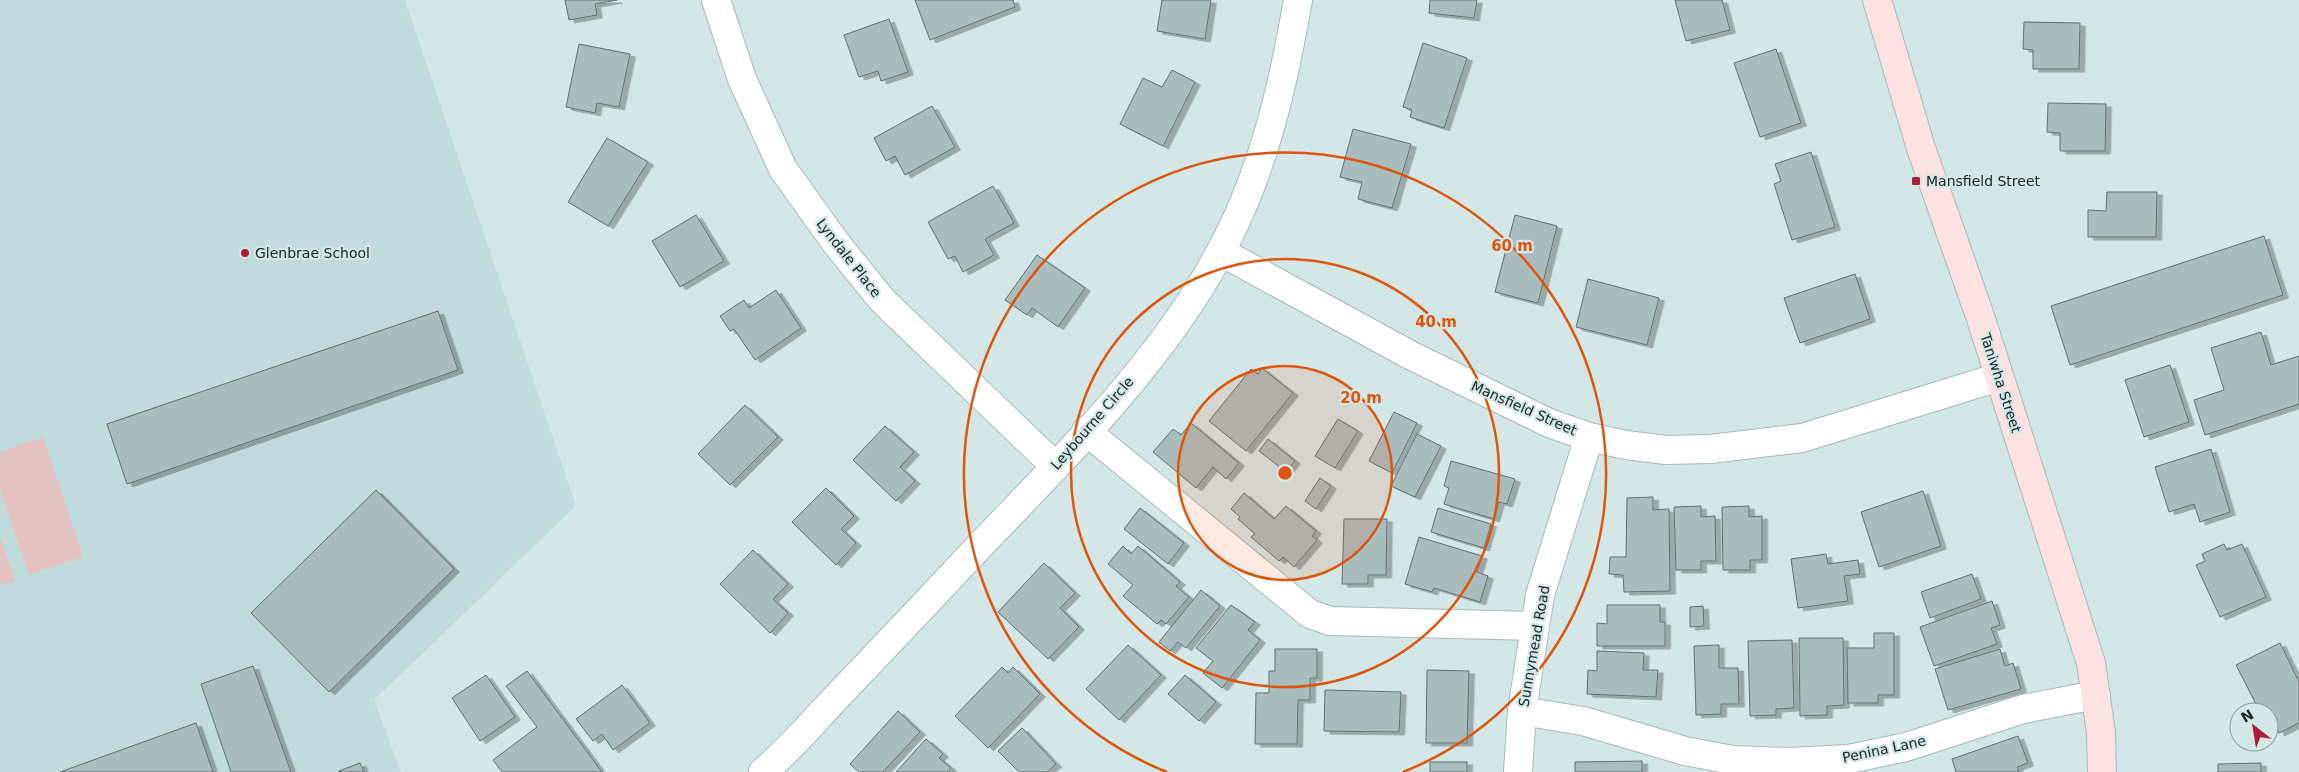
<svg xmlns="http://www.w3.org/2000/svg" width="2299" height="772" viewBox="0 0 2299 772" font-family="'DejaVu Sans',sans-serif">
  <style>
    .built { fill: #bfdbdb }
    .green { fill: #e6c3c3 }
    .building { fill: #aabdbd; stroke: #607171; filter: url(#shadow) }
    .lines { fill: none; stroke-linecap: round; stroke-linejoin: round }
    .street-casing { stroke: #a7baba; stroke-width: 30 }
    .secondary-casing { stroke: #a7baba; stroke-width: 30 }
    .street { stroke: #fff; stroke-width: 28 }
    .secondary { stroke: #fce2e3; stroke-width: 28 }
    .ring { fill: none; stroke: #de560d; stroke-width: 2.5 }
    .poi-dot { fill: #ae1a37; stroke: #d4e7e7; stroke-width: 2 }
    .labels { text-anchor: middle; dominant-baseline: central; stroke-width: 4.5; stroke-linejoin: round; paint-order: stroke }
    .poi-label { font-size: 14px; fill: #202727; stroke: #d4e7e7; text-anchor: start }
    .street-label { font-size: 14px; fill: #202727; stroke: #d4e7e7 }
    .centre { fill: #de560d; stroke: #d4e7e7; stroke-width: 2.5 }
    .ring-label { font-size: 15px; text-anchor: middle; font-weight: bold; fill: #de560d; stroke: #d4e7e7; stroke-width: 4.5; stroke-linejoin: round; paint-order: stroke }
  </style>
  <defs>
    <filter id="shadow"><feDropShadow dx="5.5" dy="3" stdDeviation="0" flood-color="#0004"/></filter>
  </defs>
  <rect width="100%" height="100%" fill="#d4e7e7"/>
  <polygon class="built" points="0,0 405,0 576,506 374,700 401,772 0,772"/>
  <g class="green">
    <polygon points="43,437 83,557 29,575 0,490 0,452"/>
    <polygon points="0,537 15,580 0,585"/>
  </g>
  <g class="building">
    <polygon points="565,0 617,0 595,4 597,15 569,20"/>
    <polygon points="915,0 1013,0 1015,7 930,40"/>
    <polygon points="1162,0 1211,0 1205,39 1157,31"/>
    <polygon points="1430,0 1477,0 1474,18 1429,13"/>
    <polygon points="1675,0 1722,0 1730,30 1686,41"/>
    <polygon points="889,19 908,72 881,81 878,71 859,77 844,35"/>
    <polygon points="2024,22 2080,23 2079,69 2033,69 2033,50 2023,49"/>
    <polygon points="1423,43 1467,58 1444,128 1410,117 1412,110 1403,107"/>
    <polygon points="579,44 630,54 619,107 597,103 595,113 566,107"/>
    <polygon points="1776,49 1801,123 1760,137 1734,63"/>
    <polygon points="1172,70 1195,82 1163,146 1120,124 1143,78 1162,87"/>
    <polygon points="2048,103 2106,104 2105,151 2060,151 2060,133 2047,132"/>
    <polygon points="932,106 955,147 905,175 895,156 886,161 874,138"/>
    <polygon points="1353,129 1411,144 1392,208 1358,199 1362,182 1340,177"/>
    <polygon points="607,138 648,162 608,226 568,202"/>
    <polygon points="1811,152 1835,227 1792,240 1774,184 1781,181 1775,164"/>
    <polygon points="993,186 1014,223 985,239 994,255 963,272 955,256 948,259 928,222"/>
    <polygon points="2107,192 2157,192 2156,237 2088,237 2088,210 2106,211"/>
    <polygon points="696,215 724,261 680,287 652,241"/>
    <polygon points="1515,215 1557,226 1538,303 1495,292"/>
    <polygon points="2264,236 2283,295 2070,365 2051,306"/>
    <polygon points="1037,255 1085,288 1058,327 1032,308 1027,315 1005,300"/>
    <polygon points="1855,274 1870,319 1800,343 1784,298"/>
    <polygon points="1588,279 1659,298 1647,345 1576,327"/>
    <polygon points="776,290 801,328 755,360 734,329 730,331 720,316 744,300 749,308"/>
    <polygon points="438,311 458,370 127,484 107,424"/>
    <polygon points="2261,332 2271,365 2299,356 2299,404 2205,435 2194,400 2224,390 2211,348"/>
    <polygon points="2170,365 2189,422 2144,437 2125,380"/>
    <polygon points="1262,368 1293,393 1246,451 1209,421 1251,369 1258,374"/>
    <polygon points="745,405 778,437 730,485 698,454"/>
    <polygon points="1394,412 1417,423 1392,473 1369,461"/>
    <polygon points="1338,419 1358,431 1335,468 1315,456"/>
    <polygon points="1191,423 1239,463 1226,479 1213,467 1196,488 1153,452 1173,429 1181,435"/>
    <polygon points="885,426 914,452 900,467 915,481 896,501 853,460"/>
    <polygon points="1417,434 1441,446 1415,497 1391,486"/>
    <polygon points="1268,439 1295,461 1286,472 1259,451"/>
    <polygon points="2211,449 2230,512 2200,522 2194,504 2169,512 2155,467"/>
    <polygon points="1451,461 1515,479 1507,504 1499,502 1494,519 1444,504 1449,488 1444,486"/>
    <polygon points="1320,478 1331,486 1316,509 1305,501"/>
    <polygon points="826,488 854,516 841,529 856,543 836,565 792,522"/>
    <polygon points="376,490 454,569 329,692 251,613"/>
    <polygon points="1923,491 1941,546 1879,567 1861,512"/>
    <polygon points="1244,493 1274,519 1286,506 1316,531 1312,536 1317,540 1294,567 1283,557 1279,561 1251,537 1255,534 1238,519 1240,517 1231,509"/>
    <polygon points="1653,497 1653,510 1669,509 1670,591 1624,592 1623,575 1609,574 1610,557 1626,557 1627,498"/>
    <polygon points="1701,506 1701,517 1715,516 1716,561 1701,561 1701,570 1676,570 1674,507"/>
    <polygon points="1749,506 1749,517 1762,516 1762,560 1750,560 1750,570 1723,570 1722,507"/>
    <polygon points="1140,508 1184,543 1168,564 1124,529"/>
    <polygon points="1438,508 1491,524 1484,548 1431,532"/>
    <polygon points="1344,519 1387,519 1386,575 1368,575 1368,584 1342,584"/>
    <polygon points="1419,537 1482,556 1477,572 1488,576 1480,602 1434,588 1432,592 1405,584"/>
    <polygon points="2224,544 2227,550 2242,544 2266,597 2220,617 2196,565 2205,561 2202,554"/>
    <polygon points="1123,546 1131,554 1138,546 1180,582 1176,586 1189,597 1166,624 1161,620 1157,624 1123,596 1133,585 1108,564"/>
    <polygon points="753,550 788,584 773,599 788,613 770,633 720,584"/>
    <polygon points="1826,554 1828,564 1858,560 1860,574 1844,576 1848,601 1798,608 1791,559"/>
    <polygon points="1044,563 1075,593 1060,608 1079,627 1048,659 998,612"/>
    <polygon points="1972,574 1981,599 1930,618 1921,592"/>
    <polygon points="1201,590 1220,606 1186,648 1178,642 1170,651 1159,642"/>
    <polygon points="1992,601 2000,625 1991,628 1997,644 1934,666 1920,627"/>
    <polygon points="1231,605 1255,622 1248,630 1260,640 1222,688 1203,673 1213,661 1196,648"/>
    <polygon points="1607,605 1660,605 1660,622 1665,622 1665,646 1597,646 1597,623 1607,624"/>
    <polygon points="1703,606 1704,626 1690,627 1690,607"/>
    <polygon points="1874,633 1894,633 1894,695 1878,695 1878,703 1848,703 1847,648 1874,648"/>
    <polygon points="1799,638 1843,638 1844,705 1827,706 1827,715 1800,716"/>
    <polygon points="1792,640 1794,708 1776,709 1776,715 1750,716 1748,641"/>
    <polygon points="2280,643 2299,682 2299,723 2279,733 2269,712 2260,712 2236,665"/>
    <polygon points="1128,645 1161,675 1119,720 1086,689"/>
    <polygon points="1719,645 1719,668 1738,668 1739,704 1721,704 1721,714 1696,715 1694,646"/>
    <polygon points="1275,649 1317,649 1317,678 1310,678 1310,700 1298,700 1297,744 1255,744 1256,693 1269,693 1269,671 1275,671"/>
    <polygon points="2000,649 2005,666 2013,663 2021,689 1948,710 1935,669"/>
    <polygon points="1597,651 1644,653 1643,670 1658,670 1656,697 1587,694 1588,670 1597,671"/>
    <polygon points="253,666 291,772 231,772 201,684"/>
    <polygon points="1002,667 1008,673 1013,667 1040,694 988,748 955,716"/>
    <polygon points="1427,670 1469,671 1467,743 1426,743"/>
    <polygon points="527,671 602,772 502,772 493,760 537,727 506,686"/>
    <polygon points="486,675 515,717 480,741 452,698"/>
    <polygon points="1185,675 1216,702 1199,721 1168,694"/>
    <polygon points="622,685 650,723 613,750 602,734 593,741 576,719"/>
    <polygon points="1325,690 1401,692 1399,732 1324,731"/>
    <polygon points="898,711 920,732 883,772 859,772 850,764"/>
    <polygon points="196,723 213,772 60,772"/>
    <polygon points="1022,728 1056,764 1047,772 1019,772 998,751"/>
    <polygon points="2018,736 2028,763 2017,767 2019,772 1956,772 1952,759"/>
    <polygon points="926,739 943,754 939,758 951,768 947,772 896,772"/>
    <polygon points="1642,761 1642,772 1575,772 1575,762"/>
    <rect x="1430" y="762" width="37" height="10"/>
    <polygon points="360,763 364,772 339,772 339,771"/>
    <polygon points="2261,763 2261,772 2218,772 2218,764"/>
  </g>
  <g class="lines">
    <g class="street-casing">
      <g id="street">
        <polyline points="716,0 742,79 783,169 836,243 882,300 1055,466"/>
        <polyline points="1221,252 1412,356 1549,423 1589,437 1626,445 1666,450 1710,449 1802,438 1999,377"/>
        <polyline points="1086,431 1310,614 1330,621 1535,626"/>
        <polyline points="1522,711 1583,721 1685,751 1732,760 1790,762 1849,759 1906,747 2023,709 2096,695"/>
        <path d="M763 772C788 751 809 727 831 703 873 659 915 615 957 570 1061 459 1187 343 1245 200 1272 135 1286 68 1298 0"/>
        <polyline points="1518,772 1522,711 1540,595 1589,437"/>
      </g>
    </g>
    <g class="secondary-casing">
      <polyline id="secondary" points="1877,0 1921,148 1980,316 2091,663 2101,733 2102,772"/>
    </g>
    <use href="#street" class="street"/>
    <use href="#secondary" class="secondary"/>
  </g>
  <circle cx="1285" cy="473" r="107" fill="#de560d" fill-opacity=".12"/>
  <g class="ring">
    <circle cx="1285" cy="473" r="107"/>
    <circle cx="1285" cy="473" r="214"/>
    <path d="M1167 772A321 321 0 1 1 1403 772"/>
  </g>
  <g class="poi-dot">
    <rect x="1911" y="176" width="10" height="10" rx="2.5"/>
    <circle cx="245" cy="253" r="5"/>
  </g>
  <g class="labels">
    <g class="poi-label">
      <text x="1926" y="181">Mansfield Street</text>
      <text x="255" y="253">Glenbrae School</text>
    </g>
    <g class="street-label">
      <text transform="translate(849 258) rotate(52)">Lyndale Place</text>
      <text transform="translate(2001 383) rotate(72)">Taniwha Street</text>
      <text transform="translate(1524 408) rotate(24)">Mansfield Street</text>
      <text transform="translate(1092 423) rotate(-49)">Leybourne Circle</text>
      <text transform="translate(1534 646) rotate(-80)">Sunnymead Road</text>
      <text transform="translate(1884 749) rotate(-12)">Penina Lane</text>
    </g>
  </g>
  <circle cx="1285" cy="473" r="8" class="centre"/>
  <g class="ring-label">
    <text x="1512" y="251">60 m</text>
    <text x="1436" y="327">40 m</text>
    <text x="1361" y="403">20 m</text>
  </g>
  <g transform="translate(2254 727) rotate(329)"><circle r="24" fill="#d4e7e7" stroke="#8c9a9a"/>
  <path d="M0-4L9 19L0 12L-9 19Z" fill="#ae1a37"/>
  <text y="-8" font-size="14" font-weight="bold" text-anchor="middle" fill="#202727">N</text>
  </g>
</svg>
